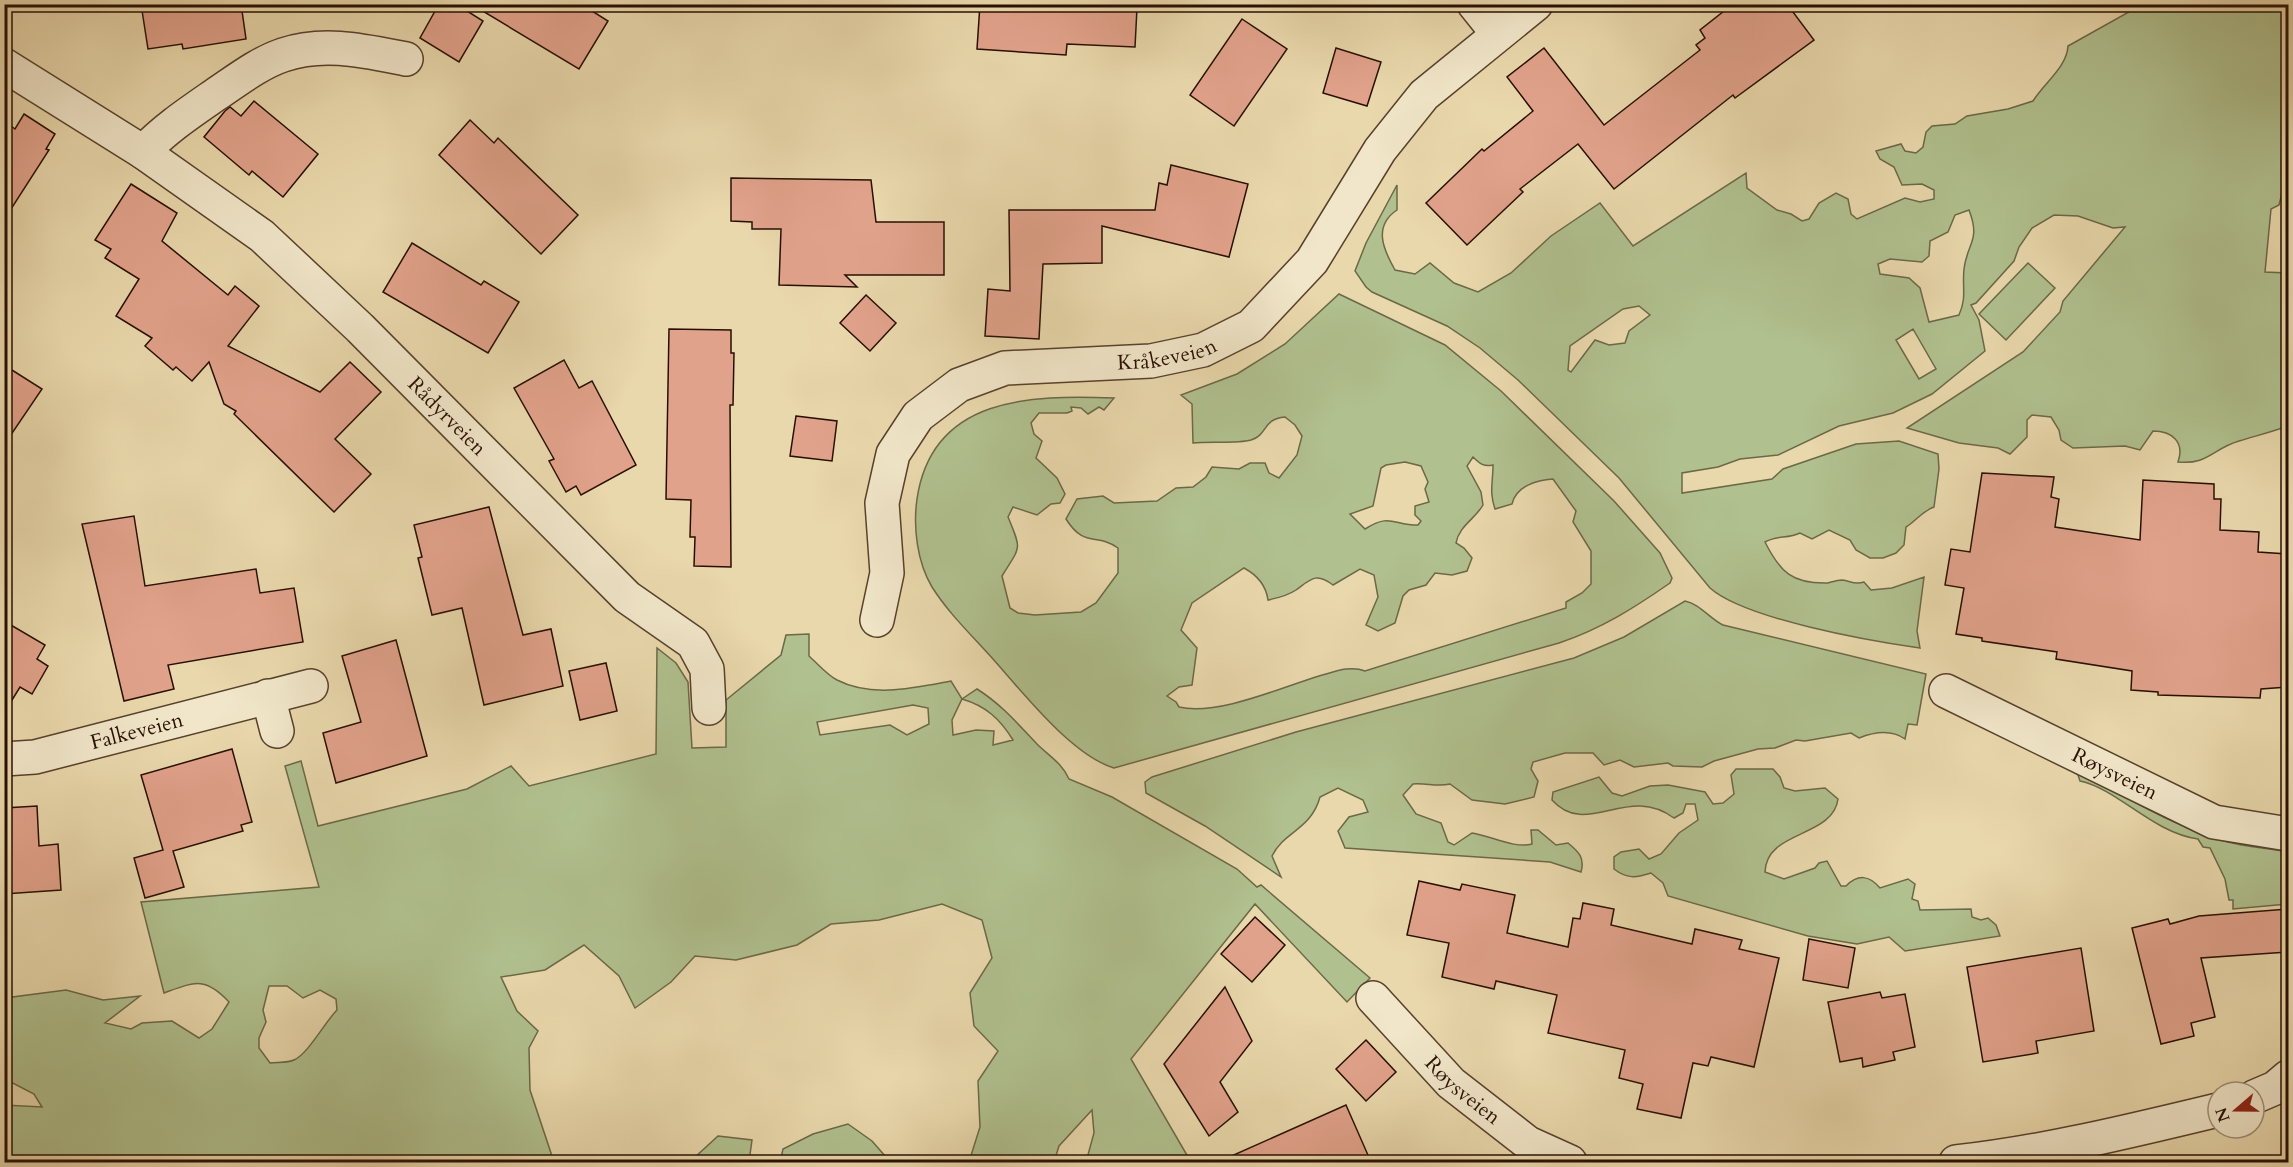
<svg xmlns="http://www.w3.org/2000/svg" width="2293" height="1167" viewBox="0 0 2293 1167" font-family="Cardo,serif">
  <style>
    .green { fill: #b0c08e; stroke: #6c6848; stroke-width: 1.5; fill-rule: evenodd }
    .building { fill: #e1a28b; stroke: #280f02; stroke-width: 1.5 }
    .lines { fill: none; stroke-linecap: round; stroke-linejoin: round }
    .street-casing { stroke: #58412c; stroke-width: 36 }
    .street { stroke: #f1e6c9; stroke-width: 33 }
    .labels { text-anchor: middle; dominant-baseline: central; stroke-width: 4.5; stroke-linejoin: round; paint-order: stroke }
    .street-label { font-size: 21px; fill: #280f02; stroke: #f1e6c9 }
  </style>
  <rect width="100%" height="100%" fill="#e9d8ac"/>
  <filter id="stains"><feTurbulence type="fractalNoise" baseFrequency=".00333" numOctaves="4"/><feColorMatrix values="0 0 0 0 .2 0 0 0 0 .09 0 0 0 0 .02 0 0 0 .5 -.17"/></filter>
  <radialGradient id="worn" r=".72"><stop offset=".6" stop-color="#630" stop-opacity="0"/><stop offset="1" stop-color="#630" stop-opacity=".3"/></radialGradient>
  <g class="green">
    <path d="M2143 4 2288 5V169L2279 205 2271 209 2265 272 2288 273V426C2272 432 2255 436 2239 441 2212 449 2208 465 2178 462 2185 442 2172 431 2153 431L2140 450 2125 446 2073 448 2061 440 2059 430 2051 417 2032 415 2027 420V437L2010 454 1998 448 1959 443 1907 428 2023 352 2060 312 2063 301 2125 227 2113 228 2078 216 2054 215 2032 228 2019 247 2014 261 1976 303 1971 305 1979 320 1985 351 1932 394 1893 413 1839 426 1778 455 1740 459 1718 467 1682 473V493L1772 479 1783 469 1856 444 1899 441 1938 454 1939 469 1934 507C1921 512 1917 520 1906 527L1904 545 1896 553 1883 558H1870L1856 550 1850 540 1829 530 1812 539 1800 533C1788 539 1776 535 1765 542 1780 572 1792 584 1828 583 1832 582 1837 580 1842 580 1851 581 1854 585 1864 582L1871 590 1892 588 1924 577 1917 631 1920 648C1870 641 1745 619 1710 588L1619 478 1518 380 1480 348 1447 326 1372 292 1366 287 1355 271 1366 243 1397 185V210C1373 226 1383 249 1395 270L1415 274 1430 263 1454 283 1478 292 1511 273 1551 236 1600 203 1633 246 1746 173 1747 188 1777 210 1791 214 1802 221 1809 219 1819 203 1836 193 1848 199 1851 214 1857 219 1905 198 1920 202 1934 199V190L1922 184 1902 185 1894 167 1880 159 1876 151 1901 144 1905 151 1916 153 1923 147 1926 132 1932 126 1955 124 1967 116 2008 109 2033 101C2044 83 2067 67 2068 46ZM1969 210C1981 241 1967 243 1964 269 1962 288 1967 297 1959 315L1929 322 1920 288 1909 278 1880 274 1878 264 1890 259 1922 262 1929 256 1930 241 1948 232 1955 215ZM1639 306 1650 315 1629 331 1625 343 1609 345 1595 340 1571 372 1568 370 1570 346 1623 309ZM1913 329 1936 369 1919 379 1896 340Z"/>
    <polygon points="2028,263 2055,288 2006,340 1979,314"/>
    <path d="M1339 294 1445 345 1501 391 1614 501 1660 553 1672 578 1670 583C1634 608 1601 629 1559 643L1114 768C1074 756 1027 698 1000 667 977 640 951 617 932 587 917 562 913 527 917 499 932 396 1031 395 1114 398L1104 410 1099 407 1088 414 1081 408 1071 407 1072 411 1067 413H1039L1031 423 1034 434 1042 441 1036 458 1057 478 1065 494 1060 503 1051 504 1037 515 1013 507 1008 517C1022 551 1021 545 1002 576L1010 608 1018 613 1035 615 1081 612 1096 603 1118 573V548C1096 532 1085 549 1066 519L1077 499 1103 496 1114 503 1157 501 1176 488 1193 487 1206 477 1212 467 1239 469 1250 463H1265L1269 473 1279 478 1297 455 1302 436 1295 425 1285 417C1262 419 1268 435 1251 440 1236 444 1209 441 1193 443L1192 404 1181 395 1237 374 1285 344ZM1473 457C1480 464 1484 467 1493 465 1493 483 1489 492 1495 509L1512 504C1516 486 1537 480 1553 479L1576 511 1573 522 1591 551V584L1582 593 1566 602V608L1365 671C1350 665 1334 672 1319 676 1280 688 1217 716 1179 707L1176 702 1167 696 1179 687 1192 685 1197 648 1181 630 1192 603 1244 568C1257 575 1266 585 1268 600 1278 598 1287 596 1296 590 1311 579 1316 572 1333 585L1360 569 1374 575 1378 597 1366 625 1378 631 1395 623 1403 596 1409 590 1426 585 1435 573 1452 575 1467 571 1472 558 1464 548 1456 543C1459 526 1475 519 1483 505L1481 492 1467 466ZM1405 462 1421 466 1428 482 1425 489 1429 502 1415 506V515L1421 521 1418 525C1393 525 1390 513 1365 529L1350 514 1373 506 1381 468 1386 465Z"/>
    <path d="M1685 601C1700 604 1709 618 1723 625L1926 674 1917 725 1908 724 1905 739C1891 729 1874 732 1859 738L1851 733 1805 741 1796 740 1775 748 1758 749 1714 761 1702 767 1673 766 1668 763 1634 767 1620 760 1604 765 1593 753H1565L1533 762 1531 769 1538 781 1534 797 1505 804 1472 800 1450 784C1437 787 1427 783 1413 784L1403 795 1416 814 1441 823 1448 842 1454 845 1472 833C1491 836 1515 849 1532 844L1531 830H1538L1556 845 1568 843C1579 852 1585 858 1581 872L1550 862 1345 848 1338 831 1349 817 1368 812 1363 800 1338 788 1320 797C1311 830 1284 831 1272 856L1281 877 1205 826 1146 793 1145 782 1152 777 1296 732 1574 658 1624 637Z"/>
    <path d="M809 634V656C818 664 827 675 837 680 872 698 914 688 951 681L962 699 977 689C1001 704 1018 724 1037 744 1049 756 1062 763 1069 779L1112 797 1237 869 1257 887 1261 885 1370 978 1347 1002 1255 904 1131 1059 1191 1162H1086L1094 1133 1092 1110 1059 1146 1054 1162H969L980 1127 978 1081 998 1051 974 1026 970 993 992 958 982 920 942 904 879 920 831 924 797 945 736 960 695 956 671 982 635 1008 619 976 584 945 545 970 501 977 517 1011 538 1031 529 1048 530 1090 554 1162H5L4 1105 42 1107 34 1094 5 1079V998L66 990 103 1000 140 996 105 1023 131 1029 142 1023 172 1021 199 1038 212 1029 229 1002C205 976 194 982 164 993L141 902 319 887 285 766 301 761 318 826 467 789 511 766 529 786 656 754 657 648 676 663 688 682 692 748 726 747V700L781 655 786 635ZM962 699C986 706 1000 719 1013 740L993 745 994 731 976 730 953 735 952 720ZM913 705 928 708 929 724 907 735 890 725 820 735 817 722ZM269 986H287L303 998 320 990 336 999 337 1010C325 1022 308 1054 294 1060 288 1063 277 1062 270 1063L259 1048V1038L266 1022 263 1010Z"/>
    <path d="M2066 761C2116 792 2167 824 2224 841 2245 847 2267 848 2288 852V904L2233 909V900H2229L2225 879 2210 848 2203 847 2198 839C2153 833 2118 789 2080 781L2078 775 2063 763Z"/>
    <path d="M1736 769H1773L1780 777 1784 788 1795 791 1825 788 1838 799C1833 838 1766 830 1765 872L1784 879 1815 868 1819 863 1827 861 1841 886H1846C1858 874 1869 875 1880 888L1908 879 1915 884 1912 899 1918 901 1920 910 1971 909 1972 917 1981 920 1988 918 1996 925 2000 936 1905 951 1889 937 1857 944 1808 936 1668 896 1663 883 1651 873C1636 878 1627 879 1614 869V857L1621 852 1639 849 1649 859 1661 854 1679 833 1698 820 1695 804H1686L1683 813 1674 818C1627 783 1587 839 1552 800L1553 792 1599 777 1612 793 1622 796 1650 786 1668 785 1705 792 1713 804 1723 803 1734 794 1731 775Z"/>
    <polygon points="848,1124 872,1141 886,1157 881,1162 780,1162 783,1149 813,1134"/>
    <polygon points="718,1136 752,1140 749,1162 694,1162 693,1159"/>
  </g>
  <g class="building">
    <polygon points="141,4 241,4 246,39 183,49 182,44 148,49"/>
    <polygon points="439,4 456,4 483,21 459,62 420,38"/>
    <polygon points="471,4 581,4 608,21 579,69"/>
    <polygon points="980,4 1137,8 1135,47 1067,44 1066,55 977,49"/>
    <polygon points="1733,4 1787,4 1814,40 1735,98 1733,95 1614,189 1578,144 1520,189 1523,192 1467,245 1426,203 1482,149 1484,151 1533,111 1507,77 1544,48 1604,125 1700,50 1696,45 1705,38 1700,30"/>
    <polygon points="1242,19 1287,49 1234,126 1190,95"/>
    <polygon points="1336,48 1381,62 1367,106 1323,93"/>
    <polygon points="254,101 318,154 283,197 252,171 249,175 204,137 225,111 230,107 241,116"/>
    <polygon points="24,114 55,134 46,149 49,150 4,220 4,121 15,129"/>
    <polygon points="470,120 494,143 498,138 578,215 541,254 439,155"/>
    <polygon points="1171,165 1248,184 1229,257 1102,226 1102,263 1043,264 1039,339 985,336 988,289 1010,291 1009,210 1155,210 1159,183 1167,185"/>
    <polygon points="731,178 871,180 876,222 944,222 944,275 845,275 857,287 779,285 781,229 752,229 752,222 731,221"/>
    <polygon points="131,184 177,213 162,241 228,295 235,286 259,306 228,346 320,392 350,362 381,392 335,439 371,474 334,512 234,414 236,411 224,404 209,362 192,381 176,367 173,370 145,346 152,338 116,316 139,279 105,258 111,249 95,240"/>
    <polygon points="412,243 481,285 484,281 519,302 488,353 383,292"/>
    <polygon points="866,295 896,323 870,351 840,323"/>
    <polygon points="669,329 731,330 731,353 734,353 733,405 730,405 731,567 694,566 695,537 690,537 691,500 666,499"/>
    <polygon points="564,360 579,388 592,381 636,465 581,495 576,486 566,492 549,461 554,459 514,388"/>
    <polygon points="4,365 42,389 4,445"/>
    <polygon points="796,416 837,421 832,461 790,456"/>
    <polygon points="1982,473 2054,477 2051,497 2059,499 2055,527 2140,540 2143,480 2214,484 2214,499 2221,499 2220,530 2259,532 2258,552 2289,554 2289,687 2261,689 2260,698 2158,695 2158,692 2131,690 2132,671 2056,659 2057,652 1982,641 1982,638 1956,634 1964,588 1945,585 1951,549 1970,552"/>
    <polygon points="489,507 523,635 551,629 563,686 484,705 462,608 432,615 418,558 422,557 414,525"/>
    <polygon points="134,516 145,586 256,569 260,593 294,588 303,642 168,665 174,689 124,701 82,524"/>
    <polygon points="4,621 45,645 37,659 48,666 32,694 20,687 4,713"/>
    <polygon points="396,640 427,756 336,783 323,733 361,722 342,656"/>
    <polygon points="606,663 617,711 580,720 569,671"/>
    <polygon points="232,749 252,822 241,825 243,831 173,851 184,887 145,898 134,858 163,850 141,775"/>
    <polygon points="37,806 39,846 58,844 61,890 4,894 4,808"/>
    <polygon points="1419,881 1460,890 1462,884 1515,895 1507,933 1568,947 1573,918 1580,919 1583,903 1614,909 1611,925 1692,944 1695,929 1742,940 1739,949 1779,958 1754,1067 1711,1057 1708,1066 1693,1063 1681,1118 1637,1109 1643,1084 1619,1078 1625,1050 1548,1033 1557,995 1496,981 1494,989 1442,977 1449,943 1407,935"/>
    <polygon points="2289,909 2289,952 2201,958 2215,1017 2191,1023 2194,1036 2161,1044 2132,928 2168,919 2170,924 2199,916"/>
    <polygon points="1255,917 1285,945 1252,982 1221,954"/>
    <polygon points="1809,939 1855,948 1848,988 1803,980"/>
    <polygon points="2081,948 2094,1031 2036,1041 2038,1053 1983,1062 1967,967"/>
    <polygon points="1225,987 1252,1041 1220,1082 1238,1112 1209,1136 1164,1064"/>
    <polygon points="1880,992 1882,998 1905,994 1915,1047 1893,1052 1895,1060 1863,1067 1862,1058 1840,1062 1828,1002"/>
    <polygon points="1366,1040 1396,1072 1366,1101 1336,1069"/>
    <polygon points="1346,1105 1371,1162 1218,1162"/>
  </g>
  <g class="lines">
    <g class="street-casing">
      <g id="street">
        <polyline points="1474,4 1498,34"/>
        <path id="s1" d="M4 65 143 152 262 236 360 328 627 597 693 643 707 669 709 708"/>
        <path d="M143 152C165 129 189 113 215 95 236 81 259 63 283 55 324 41 365 51 406 59"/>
        <path id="s2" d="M877 620 887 573 882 503 893 454 918 416 959 385 1005 368 1151 361 1203 350 1251 326 1312 261 1380 150 1424 95 1536 4"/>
        <path id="s3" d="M1946 691 2214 822 2288 834"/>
        <polyline points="268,696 277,731"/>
        <path id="s4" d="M4 759 35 757 311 686"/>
        <path id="s5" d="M1373 998 1451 1083 1528 1143 1570 1162"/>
        <polyline points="2254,1097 2275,1088 2288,1077"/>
        <path d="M1956 1162C2045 1152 2131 1131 2218 1110"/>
      </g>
    </g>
    <use href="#street" class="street"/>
  </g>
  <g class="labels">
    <g class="street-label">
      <text stroke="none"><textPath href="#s2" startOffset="477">Kråkeveien</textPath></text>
      <text stroke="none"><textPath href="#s1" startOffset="568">Rådyrveien</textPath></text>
      <text stroke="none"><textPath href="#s4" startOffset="136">Falkeveien</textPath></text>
      <text stroke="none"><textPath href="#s3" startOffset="188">Røysveien</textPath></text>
      <text stroke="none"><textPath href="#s5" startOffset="129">Røysveien</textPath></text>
    </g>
  </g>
  <rect width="2293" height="1167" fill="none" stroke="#e9d8ac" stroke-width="24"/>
  <rect x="6" y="6" width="2281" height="1155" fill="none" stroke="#280f02" stroke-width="3"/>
  <rect x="12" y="12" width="2269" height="1143" fill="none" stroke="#280f02" stroke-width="1.5"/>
  <g transform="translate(2236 1110) rotate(250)"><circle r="28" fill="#f1e6c9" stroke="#a19079" stroke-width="1.5"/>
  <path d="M0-4.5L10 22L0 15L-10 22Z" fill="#8f2418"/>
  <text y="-9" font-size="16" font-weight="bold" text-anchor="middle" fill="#280f02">N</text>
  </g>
  <rect width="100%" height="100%" filter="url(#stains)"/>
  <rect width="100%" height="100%" fill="url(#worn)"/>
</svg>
